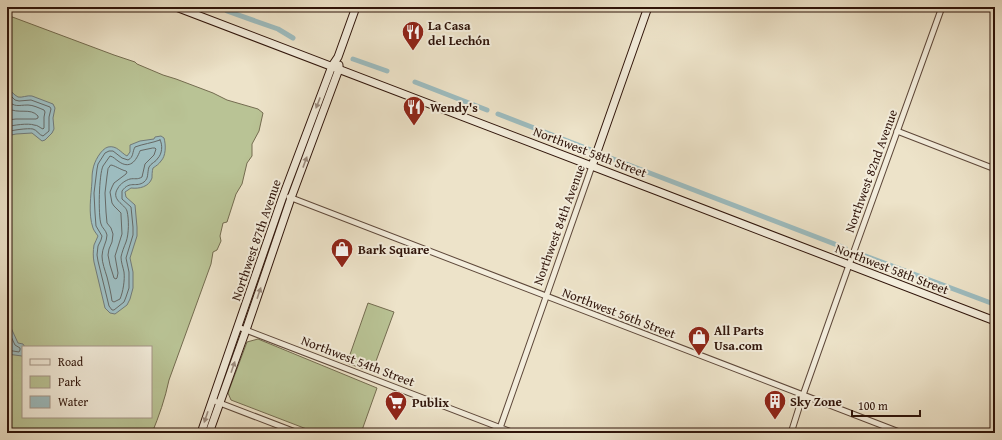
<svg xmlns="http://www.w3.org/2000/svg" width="1002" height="440" viewBox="0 0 1002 440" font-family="'Gentium Book Plus',serif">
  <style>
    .green { fill: #b9c395; stroke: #746c50; fill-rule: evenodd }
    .water { fill: #9dbcbf; stroke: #717977 }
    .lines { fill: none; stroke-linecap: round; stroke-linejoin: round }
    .shore { stroke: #666864; stroke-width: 1 }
    .canal { stroke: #9dbcbf; stroke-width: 5 }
    .street-casing { stroke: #5e483a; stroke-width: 7 }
    .secondary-casing { stroke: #2f140a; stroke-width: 9 }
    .street { stroke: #f3eddc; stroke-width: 5 }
    .secondary { stroke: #f3eddc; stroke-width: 7 }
    .oneway { fill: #9b8b7e }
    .labels { text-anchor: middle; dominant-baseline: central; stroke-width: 4; stroke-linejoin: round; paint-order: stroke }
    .poi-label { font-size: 13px; font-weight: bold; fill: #2f140a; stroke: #f3eddc; text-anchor: start }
    .street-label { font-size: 13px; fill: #2f140a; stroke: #f3eddc }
  </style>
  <rect width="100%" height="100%" fill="#ede3c9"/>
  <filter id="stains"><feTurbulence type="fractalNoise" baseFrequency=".005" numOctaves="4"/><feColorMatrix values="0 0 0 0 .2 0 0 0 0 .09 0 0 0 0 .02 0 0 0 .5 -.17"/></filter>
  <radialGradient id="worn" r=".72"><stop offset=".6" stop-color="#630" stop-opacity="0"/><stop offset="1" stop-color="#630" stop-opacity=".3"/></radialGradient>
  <g class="green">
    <path d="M7 15 114 55 135 62 137 64 163 75 176 79 213 93 227 100 258 109 263 113 259 131 252 144V156L247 163 242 184 236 194 227 222 223 223 220 236 221 241 217 250 213 252 211 264 169 380C165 399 159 416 152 433H7ZM23 347H151V417H23Z"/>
    <polygon points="368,303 394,312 372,372 347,363"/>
    <polygon points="258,339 377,388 361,433 317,433 231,400 228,393 247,342"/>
  </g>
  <g class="water">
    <path d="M7 87C10 90 14 95 18 97 22 98 27 95 32 96L53 104 55 108 53 118 54 129 52 133 45 140 42 141 32 133 16 134 7 136Z"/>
    <path d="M161 136 164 138C166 145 166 156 161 161 159 164 156 166 153 168 152 171 152 176 152 178 149 187 139 189 131 188L125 192 126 197 135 205 137 227V236L130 258 133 272V288L130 299 127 305 115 314 110 313 105 308 94 262C93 257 93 251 94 245 95 242 97 239 98 236 96 233 94 231 93 228 88 214 91 196 92 181 92 177 92 173 93 169 94 162 101 149 108 147 117 145 121 153 127 156L130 152V145L140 141 154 139 155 137Z"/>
    <polygon points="7,319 18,343 23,344 25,347 23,347 23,358 22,356 7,354"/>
  </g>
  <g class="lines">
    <g class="shore">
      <path d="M7 92 15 100 19 101 31 100 50 107 51 109 49 117V131L43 136C39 135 37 130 33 129 28 128 12 130 7 132"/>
      <path d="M7 100C15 108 18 105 28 105 33 105 39 108 44 110L45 112 44 117V128L43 129C40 128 38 125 34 125 29 123 12 125 7 127"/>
      <path d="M7 108C19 115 30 107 38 116V118L36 119H16L7 120"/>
      <path d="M160 140C163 145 162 154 158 158 156 162 151 163 149 167 147 173 149 178 144 182 136 188 130 180 122 191V199L131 207 133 227V235L126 258 129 272V288L126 297 124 302 114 310H112L109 306 98 261 97 255 98 246 101 240 102 236 96 226 95 213 94 193 97 169 98 164 105 153 109 151H113L122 158 128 160C134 157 132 152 135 147 143 144 152 143 160 140Z"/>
      <path d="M153 148H155L156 149 154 155 145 164 142 177C137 180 135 178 130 179 126 180 120 184 118 188 110 200 125 204 127 211 129 219 129 234 126 242 124 247 122 252 121 257 121 262 123 267 124 272 125 280 123 292 120 299L114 302 112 301C111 293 109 285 107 277 105 270 102 263 102 256 102 248 107 242 107 235 106 230 102 228 101 224 98 215 99 174 103 166 105 163 108 159 110 156 114 157 115 159 118 161 130 170 136 161 140 151Z"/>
      <path d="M111 165C114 165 121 170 126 171L127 172 126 174 114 183 112 187 110 192 112 203 114 206 121 213V215L122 234 115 256 118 273 117 278 116 279 114 278 110 265 108 255 109 249 112 242 113 234 111 228 107 223 106 212 105 193 107 176 108 169Z"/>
      <polyline points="7,328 15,345 20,348 20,350 19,352 7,350"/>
    </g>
    <g class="canal">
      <polyline points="227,11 278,29 293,38"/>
      <polyline points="353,59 387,71"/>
      <polyline points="415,82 487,110"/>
      <polyline points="498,114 591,150"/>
      <polyline points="608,157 845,248"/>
      <polyline points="860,254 991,303"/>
    </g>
    <g class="street-casing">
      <g id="street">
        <polyline points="897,131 995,169"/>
        <polyline points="289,197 902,433"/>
        <polyline points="238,327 514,433"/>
        <polyline points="212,400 298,433"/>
        <polyline points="500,428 592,166"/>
        <polyline points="791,433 803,395 849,265 942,7"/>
      </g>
    </g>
    <g class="secondary-casing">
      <g id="secondary">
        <polyline points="176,7 657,191 995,321"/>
        <polyline points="592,166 648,7"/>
        <polyline points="201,433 283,196 332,66 338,57 356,7"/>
        <polyline points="209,433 246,330 291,198 339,69 339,65"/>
      </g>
    </g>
    <use href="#street" class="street"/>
    <use href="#secondary" class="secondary"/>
  </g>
  <defs><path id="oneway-solid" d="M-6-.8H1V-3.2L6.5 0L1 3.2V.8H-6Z"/></defs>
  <g class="oneway">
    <use href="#oneway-solid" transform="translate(318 103) rotate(111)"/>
    <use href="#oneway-solid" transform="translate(305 162) rotate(-70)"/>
    <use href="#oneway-solid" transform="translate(259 293) rotate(-71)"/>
    <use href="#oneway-solid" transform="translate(233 367) rotate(-71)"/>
    <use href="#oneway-solid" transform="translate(206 417) rotate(109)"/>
  </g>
  <defs>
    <g id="restaurant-pin" transform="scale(1.15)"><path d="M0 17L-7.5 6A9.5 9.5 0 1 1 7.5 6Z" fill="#8f2418" stroke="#f3eddc"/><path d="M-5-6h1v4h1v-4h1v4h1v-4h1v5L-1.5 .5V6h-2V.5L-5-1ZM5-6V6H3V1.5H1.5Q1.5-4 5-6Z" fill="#fff"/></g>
    <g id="shop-pin" transform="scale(1.15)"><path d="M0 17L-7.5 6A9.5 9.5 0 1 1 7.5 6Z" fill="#8f2418" stroke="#f3eddc"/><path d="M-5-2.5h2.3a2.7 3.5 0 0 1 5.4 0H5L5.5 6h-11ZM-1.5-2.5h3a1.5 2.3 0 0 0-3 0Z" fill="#fff"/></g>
    <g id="building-pin" transform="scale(1.15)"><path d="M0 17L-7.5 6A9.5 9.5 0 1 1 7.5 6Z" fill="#8f2418" stroke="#f3eddc"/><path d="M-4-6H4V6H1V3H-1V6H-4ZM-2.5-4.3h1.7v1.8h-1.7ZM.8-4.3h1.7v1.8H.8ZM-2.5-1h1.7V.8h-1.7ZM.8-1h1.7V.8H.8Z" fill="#fff"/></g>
    <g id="supermarket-pin" transform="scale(1.15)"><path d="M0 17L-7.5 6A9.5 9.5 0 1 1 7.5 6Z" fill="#8f2418" stroke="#f3eddc"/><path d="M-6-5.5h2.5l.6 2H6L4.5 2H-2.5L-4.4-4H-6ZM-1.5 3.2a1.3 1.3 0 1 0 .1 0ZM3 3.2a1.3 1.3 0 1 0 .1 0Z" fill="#fff"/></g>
  </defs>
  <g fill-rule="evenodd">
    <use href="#restaurant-pin" x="413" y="32"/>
    <use href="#restaurant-pin" x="414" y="107"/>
    <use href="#shop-pin" x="342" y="249"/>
    <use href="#shop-pin" x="699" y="337"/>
    <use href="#building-pin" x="775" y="401"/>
    <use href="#supermarket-pin" x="396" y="402"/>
  </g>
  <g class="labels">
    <g class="poi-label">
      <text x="428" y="25">La Casa<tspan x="428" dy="15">del Lechón</tspan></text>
      <text x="430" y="107">Wendy's</text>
      <text x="358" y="249">Bark Square</text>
      <text x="714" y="330">All Parts<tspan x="714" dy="15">Usa.com</tspan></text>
      <text x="790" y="401">Sky Zone</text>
      <text x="412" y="402">Publix</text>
    </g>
    <g class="street-label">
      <text transform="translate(590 152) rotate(21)">Northwest 58th Street</text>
      <text transform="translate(871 171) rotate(-70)">Northwest 82nd Avenue</text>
      <text transform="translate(559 225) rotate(-70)">Northwest 84th Avenue</text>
      <text transform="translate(256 240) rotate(-71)">Northwest 87th Avenue</text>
      <text transform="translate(892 269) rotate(21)">Northwest 58th Street</text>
      <text transform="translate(619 313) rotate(21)">Northwest 56th Street</text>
      <text transform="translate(358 361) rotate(21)">Northwest 54th Street</text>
    </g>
  </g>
  <rect width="1002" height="440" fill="none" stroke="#ede3c9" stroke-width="24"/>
  <rect x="8" y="8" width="986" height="424" fill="none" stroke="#2f140a" stroke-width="2"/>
  <rect x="12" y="12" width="978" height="416" fill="none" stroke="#2f140a"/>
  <rect x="22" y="346" width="130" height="72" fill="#f3eddc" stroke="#a59688"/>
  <rect x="30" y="359" width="20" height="6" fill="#f3eddc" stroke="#a59688"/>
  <text x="58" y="366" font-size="12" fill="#2f140a">Road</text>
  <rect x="30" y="376" width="20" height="12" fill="#b9c395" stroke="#a59688"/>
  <text x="58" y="386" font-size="12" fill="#2f140a">Park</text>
  <rect x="30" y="396" width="20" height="12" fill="#9dbcbf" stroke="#a59688"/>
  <text x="58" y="406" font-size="12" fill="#2f140a">Water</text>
  <path d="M852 410v6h68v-6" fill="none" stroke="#2f140a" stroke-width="2"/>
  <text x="858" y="410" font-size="12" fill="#2f140a" stroke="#f3eddc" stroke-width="3" paint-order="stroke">100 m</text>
  <rect width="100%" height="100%" filter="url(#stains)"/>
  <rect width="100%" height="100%" fill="url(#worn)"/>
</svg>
